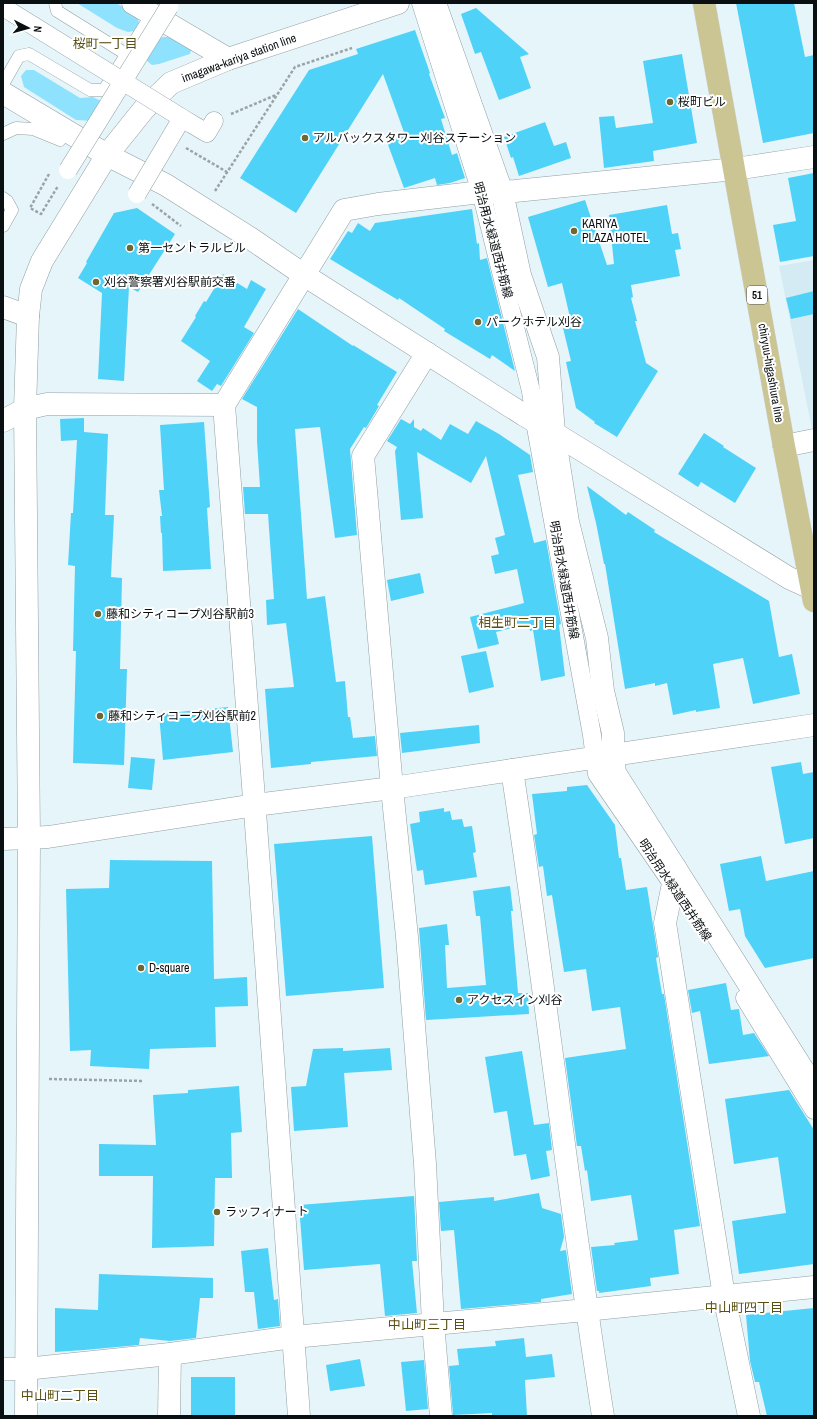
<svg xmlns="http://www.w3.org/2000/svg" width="817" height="1419" viewBox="0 0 817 1419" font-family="'Archivo Narrow','Noto Sans JP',sans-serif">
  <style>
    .built { fill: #d4ebf3 }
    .green { fill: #8ee2fe }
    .building { fill: #4fd2f8 }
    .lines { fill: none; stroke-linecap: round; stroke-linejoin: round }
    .service-casing { stroke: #919fa4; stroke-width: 13 }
    .pedestrian-casing { stroke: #919fa4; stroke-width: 19 }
    .minor-casing { stroke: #919fa4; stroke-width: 23 }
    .tertiary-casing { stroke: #919fa4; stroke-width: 23 }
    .secondary-casing { stroke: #919fa4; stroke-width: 23 }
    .primary-casing { stroke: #d3d4d4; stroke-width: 23 }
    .path { stroke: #99a4a8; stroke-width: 2.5; stroke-dasharray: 3 2; stroke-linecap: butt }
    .service { stroke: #fff; stroke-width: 12 }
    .pedestrian { stroke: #fff; stroke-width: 18 }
    .minor { stroke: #fff; stroke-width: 22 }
    .tertiary { stroke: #fff; stroke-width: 22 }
    .secondary { stroke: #fff; stroke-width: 22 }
    .primary { stroke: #cbc493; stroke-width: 22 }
    .pedestrian-bridge-casing { stroke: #919fa4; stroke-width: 19; stroke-linecap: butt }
    .pedestrian-bridge { stroke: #fff; stroke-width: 18 }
    .poi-dot { fill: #6e6633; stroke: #fff; stroke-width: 1.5 }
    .labels { text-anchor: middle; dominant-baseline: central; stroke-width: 4; stroke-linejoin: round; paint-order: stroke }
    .shield { fill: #fff; stroke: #545758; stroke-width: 1 }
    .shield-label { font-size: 11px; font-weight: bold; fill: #0a0f11 }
    .street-label { font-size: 12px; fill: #0a0f11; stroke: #fff }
    .poi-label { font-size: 12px; fill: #0a0f11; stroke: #fff; text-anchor: start }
    .neighbourhood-label { font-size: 13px; fill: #595012; stroke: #fff }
  </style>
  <rect width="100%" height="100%" fill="#e6f5fa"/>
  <polygon class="built" points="814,260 814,429 812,429 779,266"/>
  <g class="green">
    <polygon points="77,3 116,3 137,15 139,23 134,31 128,32 117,28"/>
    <polygon points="163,37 171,37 190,47 191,50 190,54 159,64 152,65 146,60 155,40"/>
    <polygon points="26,70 34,70 80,98 93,97 101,101 94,121 76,120 24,87 21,76"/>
  </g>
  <g class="building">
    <polygon points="736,3 794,3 805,57 814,55 814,133 763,143"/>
    <polygon points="476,8 529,54 520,57 531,88 499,100 481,52 475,54 461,14"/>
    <polygon points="415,30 430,73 429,74 445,118 441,119 452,155 457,153 465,178 450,183 437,185 435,178 404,188 387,142 405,135 383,74 296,213 240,178 309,70 358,54 356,49"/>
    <polygon points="682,54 697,143 653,151 654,161 604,168 599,117 614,116 616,128 653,123 643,61"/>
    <polygon points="545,122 554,146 566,142 571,158 519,176 513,157 511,158 504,137"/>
    <polygon points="814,173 814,256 780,262 773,225 796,221 788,178"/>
    <polygon points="585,200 607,265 614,264 609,215 667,205 672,234 678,233 681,249 675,250 680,276 631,285 633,297 631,298 637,321 635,321 646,363 658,371 617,437 594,423 595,422 576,408 566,362 571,361 563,328 572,326 562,283 548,287 528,217"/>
    <polygon points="137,208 175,234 138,292 129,287 124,381 98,379 102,293 78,278 87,263 86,262 114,213"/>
    <polygon points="472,209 477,244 479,243 480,260 487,258 515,371 492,355 490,359 444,331 445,329 399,298 398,300 330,259 348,231 352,233 358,223 370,231 375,223"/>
    <polygon points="223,274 247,289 251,280 266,289 244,327 254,333 221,386 217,384 212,391 197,381 210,361 181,341 196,317 195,316 204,301 206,302"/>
    <polygon points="814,291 814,314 791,319 786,298"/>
    <polygon points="298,309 353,346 353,345 397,372 377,405 379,406 366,428 364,427 350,449 357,535 335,538 320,427 295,429 307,599 325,596 336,682 345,681 348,717 350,717 353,738 375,736 377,756 311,762 311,764 271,768 265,689 294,687 286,623 267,625 266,600 274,599 268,514 245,514 243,487 260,487 257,441 257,407 242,399"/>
    <polygon points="84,418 84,432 108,434 105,515 114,515 111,577 122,578 120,669 127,669 124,765 73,763 76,651 73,651 75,566 68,565 71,513 73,513 77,440 61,441 60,419"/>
    <polygon points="401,419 410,424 414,419 414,427 421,431 423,428 441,440 450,424 468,434 476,421 499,434 530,455 533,472 518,475 534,543 546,540 561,624 559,625 565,676 541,681 533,630 530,631 529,624 496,632 499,644 478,649 470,617 524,603 517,569 495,574 491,556 499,554 495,538 505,535 486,456 471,483 417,452 423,518 401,520 395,451 397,447 387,441"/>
    <polygon points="204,422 210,507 207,508 211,569 163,571 162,533 161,533 160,516 162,516 159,490 164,490 160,425"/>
    <polygon points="704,433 724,446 723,447 756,468 735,503 701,482 698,487 678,474"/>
    <polygon points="587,486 626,515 628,512 655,530 654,532 769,601 779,657 792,654 800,694 753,704 743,658 713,664 720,708 696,712 696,710 673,715 667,683 655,686 655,683 625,689 605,564 604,564 596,523"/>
    <polygon points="420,573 424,593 391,601 387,580"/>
    <polygon points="486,651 494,687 469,693 461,656"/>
    <polygon points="228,707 233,752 163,760 159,714"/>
    <polygon points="479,725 480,743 402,753 400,733"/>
    <polygon points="131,757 155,759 152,790 128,788"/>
    <polygon points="801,762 803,774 814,772 814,838 785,844 771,767"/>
    <polygon points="587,785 615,825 619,858 621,858 626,890 647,887 658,957 656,958 662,994 664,994 700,1226 674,1230 679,1274 650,1278 651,1286 599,1293 599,1291 597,1291 591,1247 615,1245 614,1243 638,1240 631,1195 591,1201 587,1170 585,1171 581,1146 577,1146 565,1058 626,1049 620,1007 592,1011 586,969 564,972 552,895 547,896 543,866 539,867 534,835 537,834 532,794 567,791 567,787"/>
    <polygon points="444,808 444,812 450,811 452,820 462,819 464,827 472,826 476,852 473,853 477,877 425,885 423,870 417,871 410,824 420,822 419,812"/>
    <polygon points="372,836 384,988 286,996 274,844"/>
    <polygon points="761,856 766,881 814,871 814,958 765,968 745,936 740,909 729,911 720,864"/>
    <polygon points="110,860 212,861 214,979 247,977 248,1006 215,1007 216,1047 150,1049 149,1069 90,1066 91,1050 70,1051 66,889 109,888"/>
    <polygon points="510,886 513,911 511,911 518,993 528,993 529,1014 426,1020 419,928 447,924 449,945 445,945 447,988 486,985 480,916 476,916 473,891"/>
    <polygon points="726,983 731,1010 739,1009 743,1035 754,1033 769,1056 709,1064 700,1011 692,1013 688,990"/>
    <polygon points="343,1048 343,1051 390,1048 392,1070 344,1073 348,1127 294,1131 291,1087 306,1086 313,1049"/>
    <polygon points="522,1051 534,1125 549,1123 552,1150 546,1151 550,1176 531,1180 526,1154 514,1156 507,1111 494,1113 485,1057"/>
    <polygon points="239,1086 242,1132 231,1133 232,1178 215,1178 214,1246 152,1248 153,1176 99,1176 99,1144 156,1145 153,1095 188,1093 188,1090"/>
    <polygon points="789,1090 814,1130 814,1264 739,1274 732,1221 786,1213 778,1157 734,1164 725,1099"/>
    <polygon points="539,1193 542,1208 561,1214 564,1237 560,1251 566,1250 572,1294 541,1299 541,1302 461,1309 454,1230 441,1231 439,1202 494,1197 494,1201"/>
    <polygon points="414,1196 417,1261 412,1261 417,1313 385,1316 380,1264 304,1270 299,1205"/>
    <polygon points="268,1248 274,1300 278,1299 280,1326 258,1329 254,1292 245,1292 241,1251"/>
    <polygon points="99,1274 213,1278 213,1298 200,1298 196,1338 170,1341 140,1338 139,1345 84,1350 55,1352 55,1308 98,1310"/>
    <polygon points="814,1308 814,1416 767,1416 759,1382 755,1382 750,1361 746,1315"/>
    <polygon points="524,1338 526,1357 552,1354 555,1377 525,1380 527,1416 492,1416 492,1413 453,1415 449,1366 459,1365 457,1349 496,1346 495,1341"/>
    <polygon points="360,1359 365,1386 330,1391 326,1365"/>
    <polygon points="424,1360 428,1409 406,1411 401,1362"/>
    <rect x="191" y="1377" width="44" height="39"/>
  </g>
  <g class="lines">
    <g class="service-casing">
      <g id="service">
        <polyline points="55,3 57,11 126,54"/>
        <polyline points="3,84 19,56 29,54 90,90 104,90 152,14"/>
        <polyline points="3,134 16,128 33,129 60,140 67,130"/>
        <polyline points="3,198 7,201 12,210 3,226"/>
      </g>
    </g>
    <g class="pedestrian-casing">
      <g id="pedestrian">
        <polyline points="421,3 481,192 531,391 535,422 592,735 597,774 678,892"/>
        <polyline points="190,123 207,133 214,121"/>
        <polyline points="745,998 814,1110"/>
      </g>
    </g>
    <g class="minor-casing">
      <g id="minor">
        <polyline points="133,3 228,59"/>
        <polyline points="427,353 363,456 392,788 407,937 425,1164 433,1323 441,1416"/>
        <polyline points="25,409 47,404 224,405"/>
        <polyline points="784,446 814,440"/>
        <path d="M512 770C545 985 569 1201 603 1416"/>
        <polyline points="29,838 48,837 255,805 392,788 814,725"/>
        <polyline points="676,869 665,923 724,1296 749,1416"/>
        <polyline points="3,1369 25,1369 170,1354 293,1337 586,1310 814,1287"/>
        <polyline points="169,1416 170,1354"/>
        <polyline points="299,1416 256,825 224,405 344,210 378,204 481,192 515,191 735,169 814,157"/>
      </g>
    </g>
    <g class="tertiary-casing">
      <g id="tertiary">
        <polyline points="435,3 502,192 520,275 548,357 554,433 568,522 597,638 603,691 613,733 613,755 615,773 814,1087"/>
        <polyline points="3,93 107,155 166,185 250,238 304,275 524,415 554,433 789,578 811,588"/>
        <polyline points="3,307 28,316"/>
        <polyline points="3,421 25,409"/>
        <polyline points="3,839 29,838"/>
        <polyline points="26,1416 29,838 25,409 28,316 31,289 42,261 107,155"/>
      </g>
    </g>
    <g class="secondary-casing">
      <polyline id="secondary" points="107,155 144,109 171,83 228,59 398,3"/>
    </g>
    <g class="primary-casing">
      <polyline id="primary" points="704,3 784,446 814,601"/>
    </g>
    <g class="path">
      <polyline points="231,114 276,95"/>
      <polyline points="186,148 227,172"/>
      <polyline points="49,174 30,208 41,214 58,186"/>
      <polyline points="215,191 295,67 352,48"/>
      <polyline points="152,204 181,226"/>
      <polyline points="49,1079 144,1081"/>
    </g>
    <use href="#service" class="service"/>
    <use href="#pedestrian" class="pedestrian"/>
    <use href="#minor" class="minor"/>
    <use href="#tertiary" class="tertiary"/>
    <use href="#secondary" class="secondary"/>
    <use href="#primary" class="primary"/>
    <g class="pedestrian-bridge-casing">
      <g id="pedestrian-bridge">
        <polyline points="3,7 190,123"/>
        <polyline points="68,170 169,7"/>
        <polyline points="137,194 182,118"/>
      </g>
    </g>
    <use href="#pedestrian-bridge" class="pedestrian-bridge"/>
  </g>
  <g class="poi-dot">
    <circle cx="670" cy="102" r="4"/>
    <circle cx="305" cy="138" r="4"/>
    <circle cx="574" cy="231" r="4"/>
    <circle cx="130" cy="248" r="4"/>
    <circle cx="96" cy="282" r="4"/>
    <circle cx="478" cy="322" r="4"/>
    <circle cx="98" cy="614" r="4"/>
    <circle cx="100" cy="716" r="4"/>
    <circle cx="141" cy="968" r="4"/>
    <circle cx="459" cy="1000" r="4"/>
    <circle cx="217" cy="1212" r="4"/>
  </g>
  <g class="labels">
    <rect class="shield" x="747" y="286" width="20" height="18" rx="3"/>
    <g class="shield-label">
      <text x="757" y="295">51</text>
    </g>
    <g class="street-label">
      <text transform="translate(239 58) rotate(-20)">imagawa-kariya station line</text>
      <text transform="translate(493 240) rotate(75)">明治用水緑道西井筋線</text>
      <text transform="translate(771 373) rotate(80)">chiryuu-higashiura line</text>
      <text transform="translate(564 580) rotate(80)">明治用水緑道西井筋線</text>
      <text transform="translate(675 890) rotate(56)">明治用水緑道西井筋線</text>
    </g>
    <g class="poi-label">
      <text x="678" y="102">桜町ビル</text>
      <text x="313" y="138">アルバックスタワー刈谷ステーション</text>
      <text x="582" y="224">KARIYA<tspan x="582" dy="14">PLAZA HOTEL</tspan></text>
      <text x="138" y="248">第一セントラルビル</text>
      <text x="104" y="282">刈谷警察署刈谷駅前交番</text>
      <text x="486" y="322">パークホテル刈谷</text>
      <text x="106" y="614">藤和シティコープ刈谷駅前3</text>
      <text x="108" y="716">藤和シティコープ刈谷駅前2</text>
      <text x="149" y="968">D-square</text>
      <text x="467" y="1000">アクセスイン刈谷</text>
      <text x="225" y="1212">ラッフィナート</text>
    </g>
    <g class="neighbourhood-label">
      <text x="105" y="43">桜町一丁目</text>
      <text x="517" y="622">相生町二丁目</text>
      <text x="744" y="1307">中山町四丁目</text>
      <text x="427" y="1324">中山町三丁目</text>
      <text x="60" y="1395">中山町二丁目</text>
    </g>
  </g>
  <rect width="817" height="1419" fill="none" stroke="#0a0f11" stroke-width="8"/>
  <g transform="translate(28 28) rotate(96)" stroke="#ffffff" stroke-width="3" paint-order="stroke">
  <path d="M0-3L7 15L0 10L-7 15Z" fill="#0a0f11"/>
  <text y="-6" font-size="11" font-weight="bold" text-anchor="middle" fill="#0a0f11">N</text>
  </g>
</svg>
